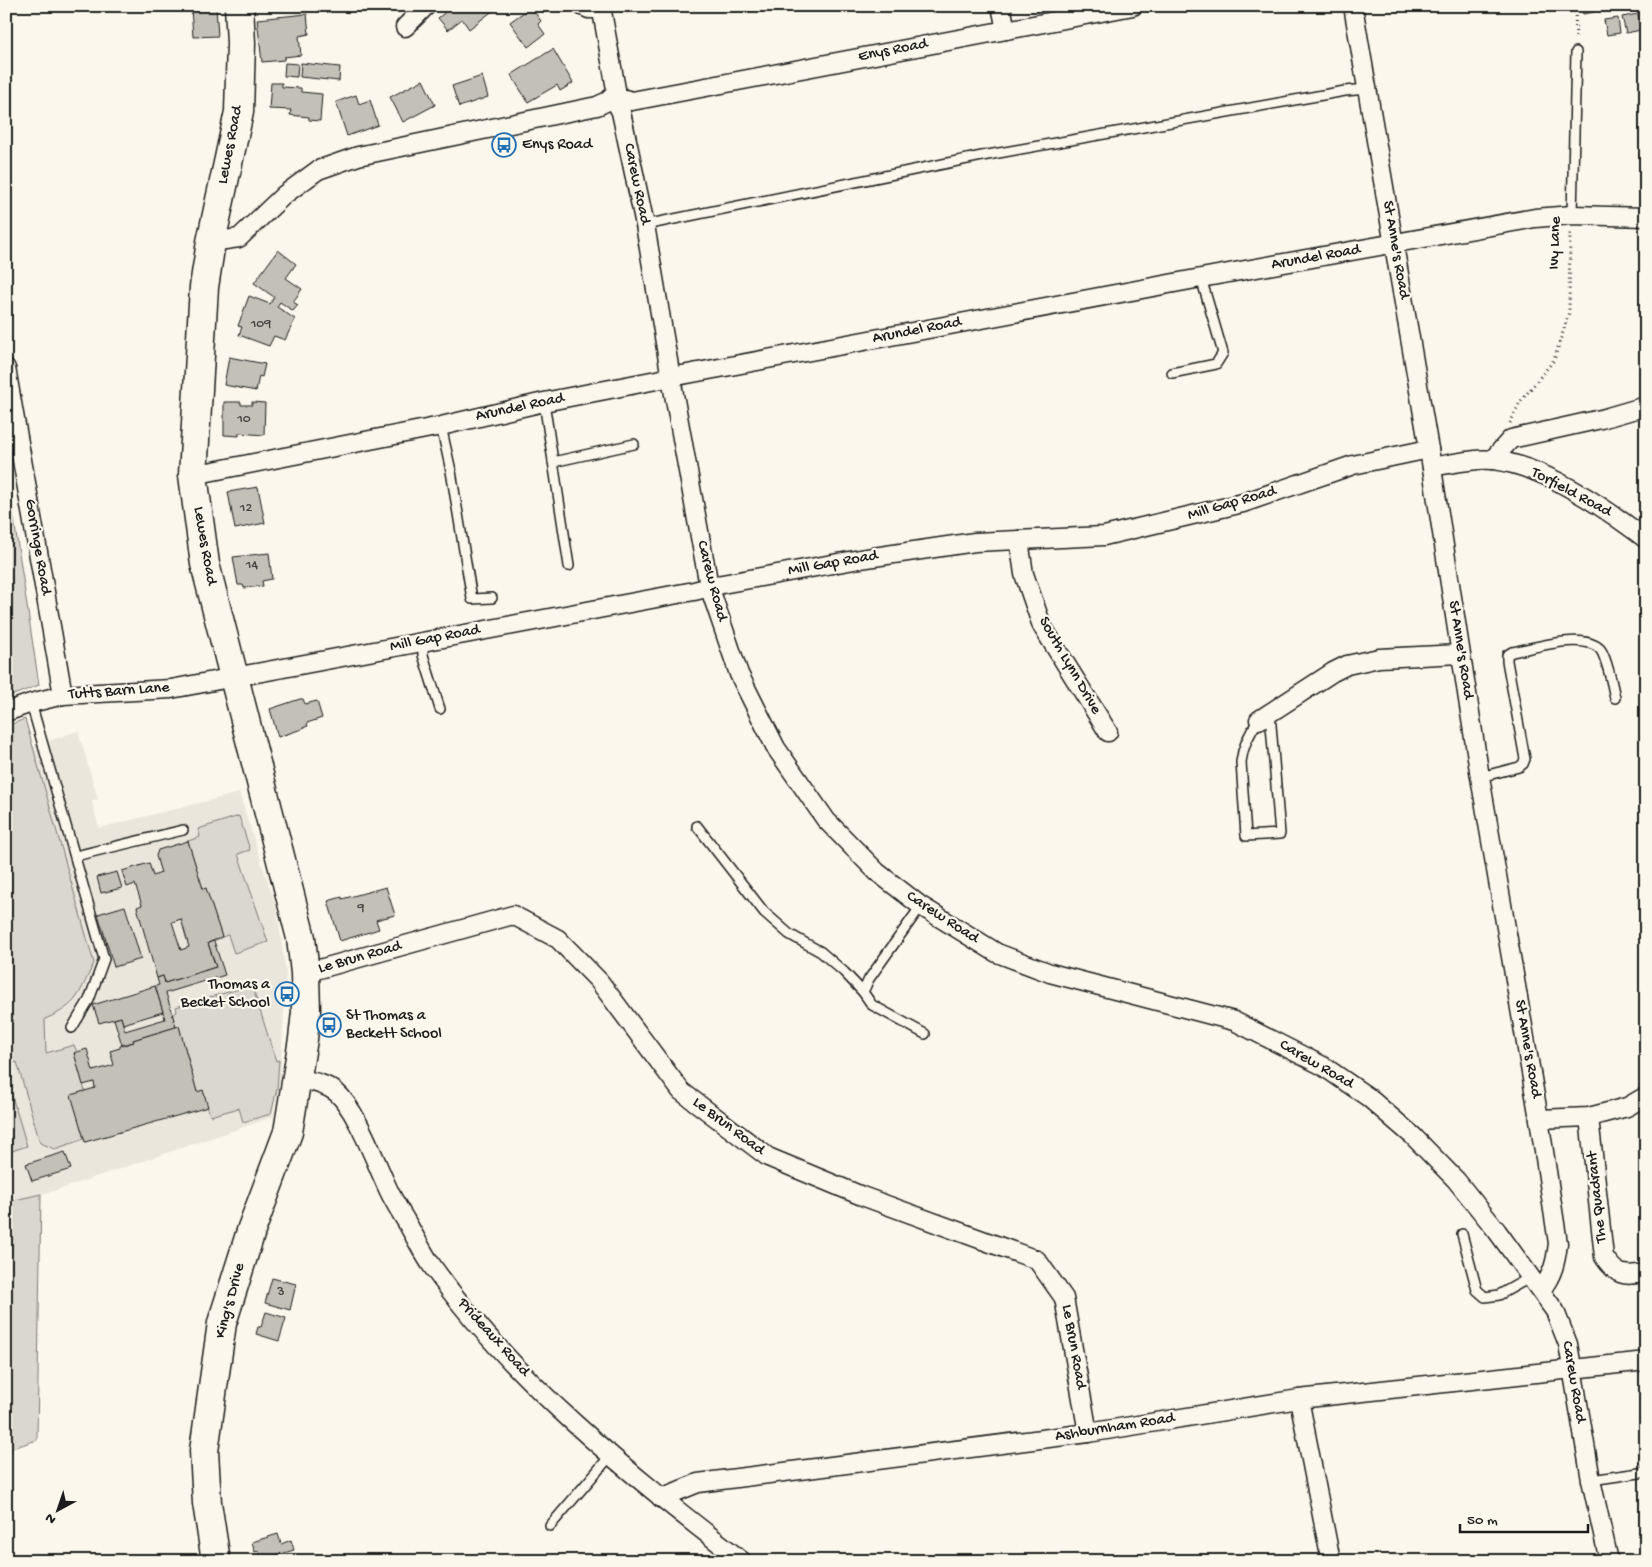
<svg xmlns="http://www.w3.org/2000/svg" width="1652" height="1567" viewBox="0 0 1652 1567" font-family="'Gochi Hand',sans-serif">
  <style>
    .built { fill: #eae6dc }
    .green { fill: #dad7ce; stroke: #7b7a75 }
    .building { fill: #c3c0b8; stroke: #1c1c1c; fill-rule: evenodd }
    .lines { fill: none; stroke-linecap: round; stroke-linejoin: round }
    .service-casing { stroke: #1c1c1c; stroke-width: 12 }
    .minor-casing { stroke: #1c1c1c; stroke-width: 21 }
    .primary-casing { stroke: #1c1c1c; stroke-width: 31 }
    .path { stroke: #1c1c1c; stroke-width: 3; stroke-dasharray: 1 4; stroke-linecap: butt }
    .service { stroke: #fbf7ec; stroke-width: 9 }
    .minor { stroke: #fbf7ec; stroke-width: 18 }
    .primary { stroke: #fbf7ec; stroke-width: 28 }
    .labels { text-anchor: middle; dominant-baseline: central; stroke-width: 4.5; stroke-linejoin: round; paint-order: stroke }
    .number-label { font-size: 14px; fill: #464543 }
    .street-label { font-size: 16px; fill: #1c1c1c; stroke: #fbf7ec }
    .poi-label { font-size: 16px; fill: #1c1c1c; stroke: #fbf7ec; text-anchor: start }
  </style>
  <rect width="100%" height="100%" fill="#fbf7ec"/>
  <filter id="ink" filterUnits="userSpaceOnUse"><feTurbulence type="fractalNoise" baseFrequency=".02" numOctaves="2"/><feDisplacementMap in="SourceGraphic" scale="10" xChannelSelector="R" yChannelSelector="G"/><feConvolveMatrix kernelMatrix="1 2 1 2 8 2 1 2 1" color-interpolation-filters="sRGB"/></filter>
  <g filter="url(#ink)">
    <polygon class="built" points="25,719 33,746 78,731 98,799 92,801 99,828 239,793 277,910 286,973 280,1082 273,1117 51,1192 6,1202 6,726"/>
    <g class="green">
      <polygon points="6,467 39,685 6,698"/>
      <path d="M25 719 94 963C79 993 79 1005 45 1019L46 1053 74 1045 77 1052 74 1053 85 1091 72 1095 84 1139 55 1149 40 1143 17 1062 6 1065V726Z"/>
      <polygon points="239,816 250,850 238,854 268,942 234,953 228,935 222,937 206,889 203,889 188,841 200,837 198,829"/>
      <polygon points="252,985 276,1061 279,1060 277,1089 271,1114 243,1122 239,1108 210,1116 203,1091 197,1092 179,1027 176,1027 173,1014 177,1012 176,1007"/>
      <polygon points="6,1076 27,1146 6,1153"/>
      <polygon points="41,1194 37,1440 6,1450 6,1202"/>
    </g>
    <g class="building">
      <polygon points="453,6 499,6 469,29 462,19 448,30 438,18"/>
      <polygon points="1581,6 1593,6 1594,12 1583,14"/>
      <polygon points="216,7 218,36 193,37 191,8"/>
      <polygon points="531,7 541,21 538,24 545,34 528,47 510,22"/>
      <polygon points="307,14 309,34 299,36 301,55 284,57 284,60 262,62 257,19"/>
      <polygon points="1638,14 1641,30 1626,33 1622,17"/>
      <polygon points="1618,18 1620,33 1607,35 1604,20"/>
      <polygon points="553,49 573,83 560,91 557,85 528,102 511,75"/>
      <polygon points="285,63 298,64 297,77 284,76"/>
      <polygon points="301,63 340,67 339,81 300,77"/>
      <polygon points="482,76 488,97 459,107 452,86"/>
      <polygon points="423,80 435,105 403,122 390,97"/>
      <polygon points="271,83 282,83 282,87 301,88 301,92 322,94 320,121 309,120 309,117 290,115 291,110 269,109"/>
      <polygon points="356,95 359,104 370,100 378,125 347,136 336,102"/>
      <polygon points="278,250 296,264 286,278 302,289 293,302 298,305 293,311 280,302 277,307 295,319 285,340 274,336 269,346 239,335 242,327 238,326 249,296 270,304 274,297 254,283"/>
      <polygon points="229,357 265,364 262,377 259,376 256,391 224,385"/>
      <polygon points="224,402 241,402 241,405 252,405 252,402 265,403 264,435 239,433 239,436 224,435"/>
      <polygon points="258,487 265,523 235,529 228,492"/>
      <polygon points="269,553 272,579 262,581 263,586 244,588 243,585 238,585 233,557"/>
      <polygon points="300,699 303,699 305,704 317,701 322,718 307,723 308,726 302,728 302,729 278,737 270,709"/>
      <path d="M188 841 203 889 206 888 222 937 208 943 216 967 165 983 163 976 157 978 137 907 142 905 135 884 127 887 122 871 149 863 153 876 161 873 156 856 158 850ZM181 919 189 947 181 950 172 922Z"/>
      <polygon points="117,872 122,888 101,893 97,877"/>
      <polygon points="386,887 395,915 376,920 379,929 340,941 328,901 342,897 342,899"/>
      <polygon points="125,906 141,959 114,967 98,914"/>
      <polygon points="214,941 225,975 166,993 176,1027 133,1040 134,1042 122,1045 114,1019 121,1017 125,1031 165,1019 155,986 159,985 157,978 163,976 165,983 216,967 208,943"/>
      <polygon points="155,986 163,1012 123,1024 121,1017 99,1023 93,1005"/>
      <polygon points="179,1026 197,1092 203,1090 208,1107 85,1142 71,1095 95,1088 94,1082 83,1085 74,1053 87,1049 93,1071 114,1065 110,1051 120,1048 120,1046 134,1042 133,1040"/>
      <polygon points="65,1152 71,1169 32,1181 26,1164"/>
      <polygon points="272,1278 296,1284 290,1310 265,1303"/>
      <polygon points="266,1312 286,1318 279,1341 256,1334 258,1327 261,1327"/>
      <polygon points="278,1534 281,1544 291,1540 294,1550 261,1560 258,1551 255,1552 252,1542"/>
    </g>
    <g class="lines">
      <g class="service-casing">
        <g id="service">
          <polyline points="1572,215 1576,52"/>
          <polyline points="645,225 982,156 1345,91 1367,89"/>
          <polyline points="1172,373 1216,364 1223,353 1201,278"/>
          <polyline points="544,402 569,566"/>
          <polyline points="441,426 451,471 472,599 492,598"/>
          <polyline points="553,462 634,444"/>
          <polyline points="423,641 423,655 440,709"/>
          <polyline points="31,703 104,959 89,1000 72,1028"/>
          <path d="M1259 720C1249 733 1243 745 1241 762L1246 836 1280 834 1270 713"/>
          <path d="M1480 777 1519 767 1523 764 1525 759 1507 661V655L1512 652C1534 648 1583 632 1600 649 1606 656 1613 688 1615 698"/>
          <polyline points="697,826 764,912 789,934 821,952 844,972 863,992"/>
          <polyline points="75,856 183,830"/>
          <polyline points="921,906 869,979 863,992 872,1005 925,1034"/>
          <polyline points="1462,1234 1477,1290 1485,1297 1499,1295 1531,1277"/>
          <polyline points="1591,1480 1646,1472"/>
          <polyline points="550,1526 611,1455"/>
        </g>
      </g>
      <g class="minor-casing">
        <g id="minor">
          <polyline points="582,6 589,9 601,9"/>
          <polyline points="601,6 616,89 613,96 621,112 645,225 671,378 709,586 739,674 776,748 826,820 877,872 921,906 997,953 1050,973 1234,1021 1323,1066 1368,1097 1413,1136 1456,1180 1497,1231 1555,1311 1568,1344 1591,1480 1609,1561"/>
          <polyline points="1001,6 1006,30"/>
          <path d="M1353 6 1429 449 1480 777 1539 1119 1558 1243C1556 1261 1553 1275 1541 1290"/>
          <polyline points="405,27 426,6"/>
          <polyline points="613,96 632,101 1133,6"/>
          <polyline points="211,242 239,238 284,195 318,170 358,156 597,106 608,101 613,96"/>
          <polyline points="6,368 63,695"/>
          <polyline points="1492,460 1511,439 1601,419 1646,406"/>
          <path d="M1432 467C1451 464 1473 458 1493 460 1545 466 1605 508 1646 539"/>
          <polyline points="193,475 441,426 544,402 682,375 1201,278 1535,218 1572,215 1646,217"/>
          <polyline points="1019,540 1024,574 1042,626 1108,732"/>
          <polyline points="6,712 31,703 63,695 171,689 694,591 722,584 860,559 975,542 1104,536 1243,503 1353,465 1429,449"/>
          <polyline points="1259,720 1333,672 1347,665 1379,658 1460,654"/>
          <polyline points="305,973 513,915 558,939 599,981 681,1091 768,1157 862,1196 1037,1260 1064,1298 1088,1433"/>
          <path d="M297 1078C309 1081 325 1083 336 1092 357 1110 376 1164 389 1191 395 1204 404 1217 411 1230 417 1241 423 1252 430 1263 513 1382 629 1473 742 1561"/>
          <path d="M1589 1117 1604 1257C1618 1277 1623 1276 1646 1273"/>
          <polyline points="1539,1119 1589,1117 1627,1107 1646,1096"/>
          <polyline points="1299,1399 1331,1561"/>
          <polyline points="661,1498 698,1483 1088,1433 1299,1399 1646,1361"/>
        </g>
      </g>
      <g class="primary-casing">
        <polyline id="primary" points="216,1561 207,1503 204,1451 222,1323 252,1228 288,1132 303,1039 306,1012 305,973 301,938 205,564 193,475 204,287 211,242 239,112 241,43 239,6"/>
      </g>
      <g class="path">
        <polyline points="1575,6 1576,41"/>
        <polyline points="1510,423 1520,402 1554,360 1569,313 1570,231"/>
      </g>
      <use href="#service" class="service"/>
      <use href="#minor" class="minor"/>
      <use href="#primary" class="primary"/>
    </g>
  </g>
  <defs>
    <g id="bus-ring" transform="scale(1.25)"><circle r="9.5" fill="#fbf7ec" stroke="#1f6fb2" stroke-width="1.5"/><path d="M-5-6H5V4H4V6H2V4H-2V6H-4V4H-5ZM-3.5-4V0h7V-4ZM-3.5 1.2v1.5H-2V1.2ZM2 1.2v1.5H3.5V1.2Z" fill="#1f6fb2"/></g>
  </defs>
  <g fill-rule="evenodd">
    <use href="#bus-ring" x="504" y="145"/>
    <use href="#bus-ring" x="287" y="994"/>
    <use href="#bus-ring" x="329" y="1025"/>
  </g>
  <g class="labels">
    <g class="number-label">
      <text x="261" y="324">109</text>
      <text x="244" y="419">10</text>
      <text x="246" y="508">12</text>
      <text x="252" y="565">14</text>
      <text x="361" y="908">9</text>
      <text x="281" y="1292">3</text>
    </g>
    <g class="street-label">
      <text transform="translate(893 51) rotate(-11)">Enys Road</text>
      <text transform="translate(231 145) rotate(-79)">Lewes Road</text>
      <text transform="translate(636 184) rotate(78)">Carew Road</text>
      <text transform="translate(1556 243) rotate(-88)">Ivy Lane</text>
      <text transform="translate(1395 250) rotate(80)">St Anne's Road</text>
      <text transform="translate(1316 258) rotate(-10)">Arundel Road</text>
      <text transform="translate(917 331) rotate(-11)">Arundel Road</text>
      <text transform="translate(520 408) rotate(-12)">Arundel Road</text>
      <text transform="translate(1571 493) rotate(28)">Torfield Road</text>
      <text transform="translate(1232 504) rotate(-16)">Mill Gap Road</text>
      <text transform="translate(204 546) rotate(80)">Lewes Road</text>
      <text transform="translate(37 547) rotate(80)">Gorringe Road</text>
      <text transform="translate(833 564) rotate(-10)">Mill Gap Road</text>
      <text transform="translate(711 581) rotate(75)">Carew Road</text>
      <text transform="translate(435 639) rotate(-11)">Mill Gap Road</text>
      <text transform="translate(1460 650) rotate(81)">St Anne's Road</text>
      <text transform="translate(1069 666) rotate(60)">South Lynn Drive</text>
      <text transform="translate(119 692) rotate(-4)">Tutts Barn Lane</text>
      <text transform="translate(942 918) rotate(33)">Carew Road</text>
      <text transform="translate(360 958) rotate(-16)">Le Brun Road</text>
      <text transform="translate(1527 1049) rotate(80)">St Anne's Road</text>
      <text transform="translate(1316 1065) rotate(30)">Carew Road</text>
      <text transform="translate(728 1127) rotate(37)">Le Brun Road</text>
      <text transform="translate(1598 1197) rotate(-96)">The Quadrant</text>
      <text transform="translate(231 1301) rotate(-75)">King's Drive</text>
      <text transform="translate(493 1338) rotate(48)">Prideaux Road</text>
      <text transform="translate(1073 1347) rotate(80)">Le Brun Road</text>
      <text transform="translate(1573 1382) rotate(80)">Carew Road</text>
      <text transform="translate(1115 1428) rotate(-9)">Ashburnham Road</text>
    </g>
    <g class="poi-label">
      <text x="522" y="145">Enys Road</text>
      <text x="270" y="985" text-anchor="end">Thomas a<tspan x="270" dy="18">Becket School</tspan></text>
      <text x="346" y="1016">St Thomas a<tspan x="346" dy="18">Beckett School</tspan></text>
    </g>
  </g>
  <rect width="1652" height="1567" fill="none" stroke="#fbf7ec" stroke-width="25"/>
  <rect x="12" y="12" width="1627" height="1542" fill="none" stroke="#1c1c1c" stroke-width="2" filter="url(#ink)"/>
  <g transform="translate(58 1510) rotate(220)" stroke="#fbf7ec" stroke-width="4" paint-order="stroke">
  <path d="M0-4L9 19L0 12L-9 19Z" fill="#1c1c1c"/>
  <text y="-8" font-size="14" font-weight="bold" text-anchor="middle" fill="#1c1c1c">N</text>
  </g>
  <path d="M1460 1524v8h128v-8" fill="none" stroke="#1c1c1c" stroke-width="2.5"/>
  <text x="1467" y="1524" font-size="15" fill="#1c1c1c" stroke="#fbf7ec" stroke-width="4" paint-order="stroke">50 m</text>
</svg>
